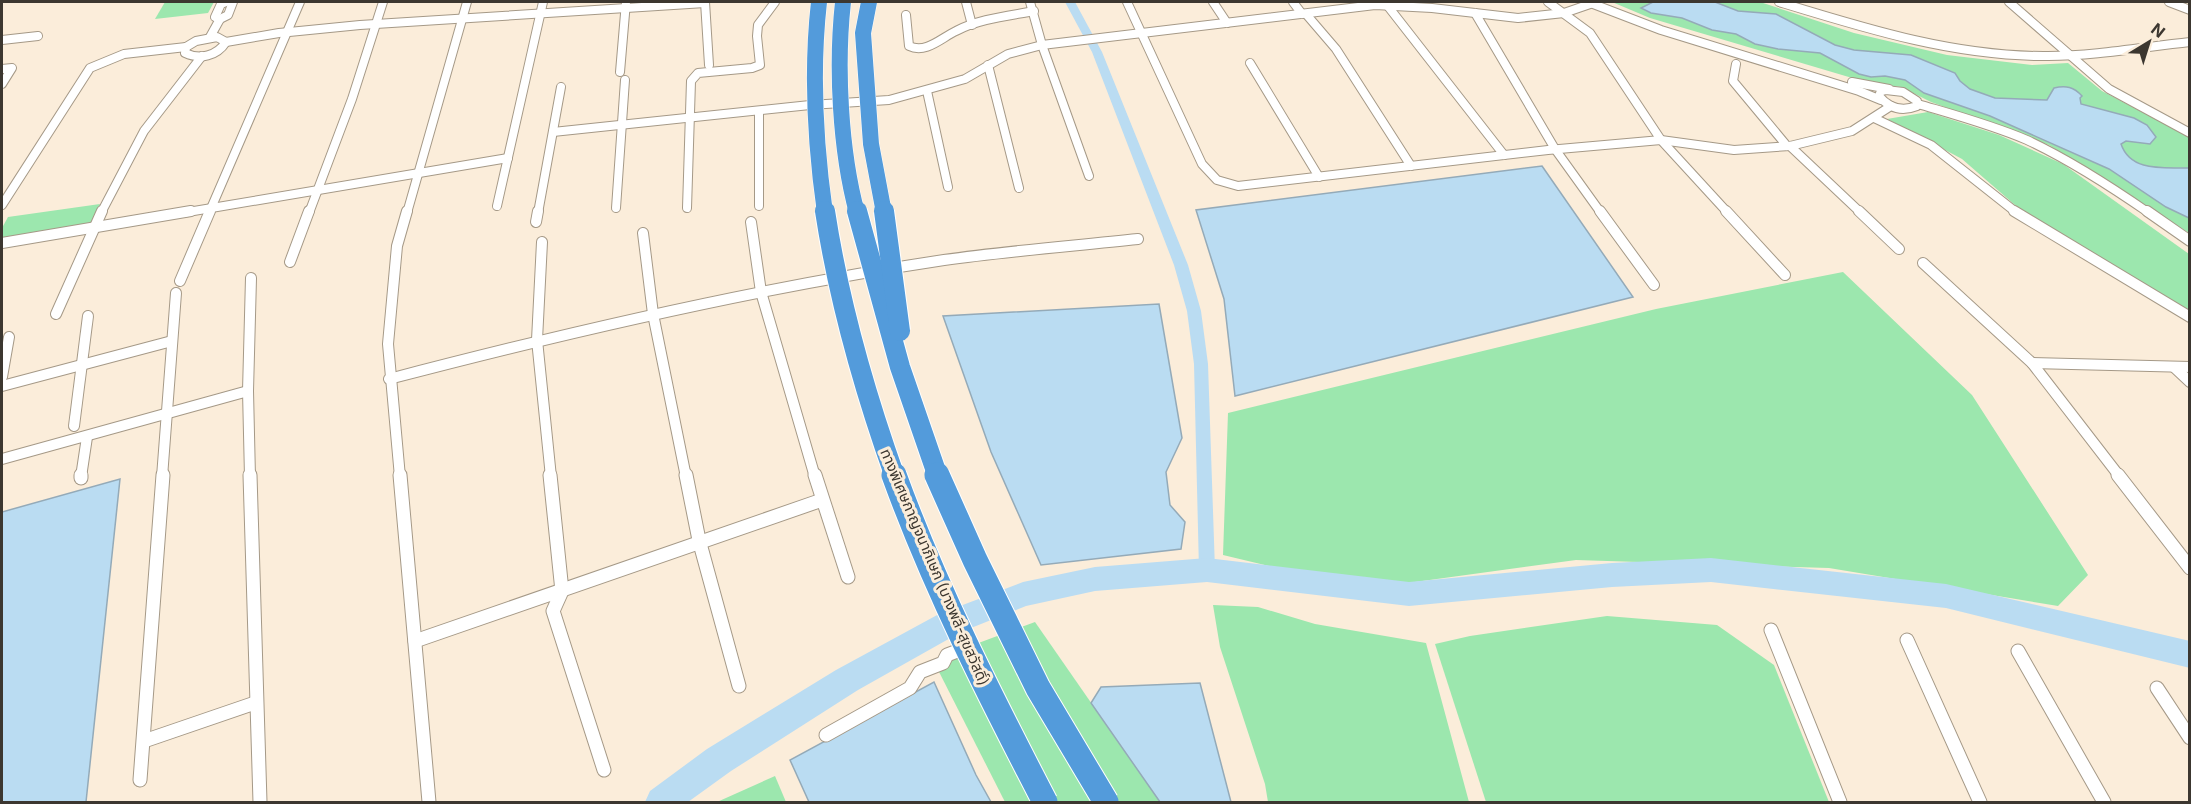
<svg xmlns="http://www.w3.org/2000/svg" width="2191" height="804" viewBox="0 0 2191 804" font-family="Inter,'Noto Sans Thai',sans-serif">
  <style>
    .green { fill: #9ce7ae }
    .water { fill: #badcf2; stroke: #94aab8; stroke-width: 1.5 }
    .lines { fill: none; stroke-linecap: round; stroke-linejoin: round }
    .canal { fill: #badcf2; fill-rule: evenodd }
    .river { fill: #badcf2; fill-rule: evenodd }
    .minor-far2-casing { stroke: #a59987; stroke-width: 10 }
    .minor-far1-casing { stroke: #a59987; stroke-width: 12 }
    .minor-casing { stroke: #a59987; stroke-width: 15 }
    .minor-far2 { stroke: #fff; stroke-width: 8 }
    .minor-far1 { stroke: #fff; stroke-width: 10 }
    .minor { stroke: #fff; stroke-width: 13 }
    .motorway-bridge-far2-casing { stroke: #fff; stroke-width: 17; stroke-linecap: butt }
    .motorway-bridge-far1-casing { stroke: #fff; stroke-width: 22; stroke-linecap: butt }
    .motorway-bridge-casing { stroke: #fff; stroke-width: 27; stroke-linecap: butt }
    .motorway-bridge-far2 { stroke: #539bdb; stroke-width: 16 }
    .motorway-bridge-far1 { stroke: #539bdb; stroke-width: 20 }
    .motorway-bridge { stroke: #539bdb; stroke-width: 25 }
    .labels { text-anchor: middle; dominant-baseline: central; stroke-width: 6; stroke-linejoin: round; paint-order: stroke }
    .street-label { font-size: 15px; fill: #3c3730; stroke: #fbedda }
  </style>
  <rect width="100%" height="100%" fill="#fbedda"/>
  <g class="green">
    <polygon points="165,2 214,2 208,13 155,19"/>
    <polygon points="1612,2 1760,2 1854,33 1947,55 2032,65 2068,63 2102,91 2189,137 2189,233 2049,145 1931,102 1901,87 1869,83 1650,18"/>
    <polygon points="1928,112 1999,135 2063,164 2189,254 2189,311 2023,212 1962,159 1887,119"/>
    <polygon points="100,204 88,229 2,241 2,228 8,217"/>
    <polygon points="1843,272 1972,395 2088,575 2058,606 1829,568 1576,560 1364,589 1223,555 1228,413 1656,309"/>
    <polygon points="1213,605 1258,607 1315,624 1426,643 1469,802 1268,802 1265,784 1220,647"/>
    <polygon points="1607,616 1717,625 1774,665 1829,802 1486,802 1435,644 1470,636"/>
    <polygon points="1035,622 1160,802 1005,802 933,660"/>
    <polygon points="775,776 786,802 717,802"/>
  </g>
  <g class="water">
    <path d="M1653 2H1715L1738 11 1776 14 1835 45 1854 50 1911 55 1955 73 1960 81 1970 89 1995 98 2047 100 2054 88C2066 85 2074 87 2082 96L2080 98 2081 104 2134 118 2147 125 2156 137 2150 144 2126 141 2121 144C2131 173 2165 167 2189 168V218L2166 207 2109 169 1990 116 1924 93 1905 80 1885 76 1871 77 1859 74 1820 53 1778 49 1755 44 1736 34 1712 30 1682 18 1651 13 1641 8Z"/>
    <polygon points="1542,166 1633,297 1235,396 1224,299 1196,210"/>
    <polygon points="1159,304 1182,438 1166,472 1170,505 1185,522 1181,549 1041,565 991,452 943,316"/>
    <polygon points="120,479 86,802 2,802 2,512"/>
    <polygon points="934,682 976,775 991,802 809,802 790,760"/>
    <polygon points="1200,683 1231,802 1160,802 1091,703 1101,687"/>
  </g>
  <g class="lines">
    <polygon class="canal" points="1065,2 1075,2 1102,52 1188,265 1201,311 1208,364 1215,570 1213,575 1207,577 1201,575 1199,570 1194,364 1187,311 1174,265 1092,52"/>
    <polygon class="river" points="1207,558 1409,582 1612,563 1711,558 1946,584 2190,641 2190,668 1946,608 1711,582 1612,587 1409,606 1207,582 1095,591 1026,606 961,632 858,690 731,771 688,802 645,802 650,791 707,749 836,670 939,614 1023,582 1095,567"/>
    <g class="minor-far2-casing">
      <g id="minor-far2">
        <polyline points="705,2 709,65"/>
        <polyline points="966,2 972,25"/>
        <polyline points="1030,2 1042,45 1089,176"/>
        <polyline points="1127,2 1202,164 1217,180 1238,186 1548,150 1661,140 1734,150 1790,146 1852,131 1891,106"/>
        <polyline points="1213,2 1227,23"/>
        <polyline points="1293,2 1302,14"/>
        <polyline points="1548,2 1590,33 1661,140 1728,213"/>
        <polyline points="1588,2 1661,30 1859,91 1881,100"/>
        <path d="M1779 2C1867 29 1956 57 2048 56 2096 56 2143 47 2190 42"/>
        <polyline points="2009,2 2109,89 2190,133"/>
        <polyline points="2169,2 2190,10"/>
        <polyline points="1387,5 1504,155"/>
        <polyline points="1475,13 1555,149 1601,213"/>
        <polyline points="1306,14 1336,49 1411,166"/>
        <path d="M906 15 909 46C926 54 941 38 956 31 979 19 1008 16 1034 11"/>
        <polyline points="220,19 215,17 221,4 226,2"/>
        <polyline points="210,37 220,19 228,15 233,2"/>
        <path d="M217 37 226 42C217 56 200 60 185 53L186 47 196 41Z"/>
        <polyline points="2,40 38,36"/>
        <polyline points="226,42 279,33 360,25 705,3"/>
        <polyline points="1250,63 1319,177"/>
        <polyline points="1736,64 1733,81 1787,146"/>
        <polyline points="988,65 1019,188"/>
        <polyline points="2,69 12,68 2,84"/>
        <polyline points="620,72 626,2"/>
        <polyline points="1852,82 1889,89"/>
        <path d="M1886 90 1903 92 1917 101V106C1902 112 1889 108 1879 96L1881 91Z"/>
        <polyline points="927,91 948,187"/>
        <path d="M1918 104C1955 115 1992 125 2027 140 2070 160 2110 186 2149 213"/>
        <polyline points="759,111 759,206"/>
        <polyline points="1874,118 1931,145 2017,213"/>
        <polyline points="553,132 810,105 889,100 965,79 1008,54 1042,45 1375,5 1432,8 1518,18 1564,13 1596,2"/>
        <polyline points="1790,146 1861,213"/>
        <polyline points="2,205 90,68 124,54 186,47"/>
        <polyline points="497,206 543,2"/>
        <polyline points="616,208 625,80"/>
        <polyline points="687,208 691,81 698,73 752,68 760,65 757,36 758,25 775,2"/>
        <polyline points="101,213 144,131 202,56"/>
        <polyline points="182,213 508,158"/>
        <polyline points="209,213 300,2"/>
        <polyline points="309,213 352,99 383,2"/>
        <polyline points="407,213 467,2"/>
        <polyline points="538,213 561,87"/>
      </g>
    </g>
    <g class="minor-far1-casing">
      <g id="minor-far1">
        <polyline points="1600,211 1654,285"/>
        <polyline points="1726,211 1785,275"/>
        <polyline points="1859,211 1899,249"/>
        <polyline points="2014,211 2190,317"/>
        <polyline points="2147,211 2190,241"/>
        <polyline points="536,222 538,211"/>
        <polyline points="751,222 761,292 815,477"/>
        <polyline points="643,233 653,314 686,477"/>
        <polyline points="542,242 537,340 551,477"/>
        <polyline points="2,243 191,211"/>
        <polyline points="290,262 309,211"/>
        <polyline points="1923,263 2032,363 2120,477"/>
        <polyline points="180,281 210,211"/>
        <polyline points="56,314 102,211"/>
        <polyline points="2032,363 2190,367"/>
        <polyline points="2174,367 2190,382"/>
        <polyline points="2,377 9,337"/>
        <path d="M389 379C572 331 757 288 944 260 1008 251 1073 246 1138 239"/>
        <polyline points="2,386 172,341"/>
        <polyline points="74,426 88,316"/>
        <polyline points="2,459 248,391"/>
        <polyline points="81,477 87,437"/>
        <polyline points="162,477 176,293"/>
        <polyline points="250,477 248,391 251,278"/>
        <polyline points="400,477 388,344 397,246 407,211"/>
      </g>
    </g>
    <g class="minor-casing">
      <g id="minor">
        <polyline points="250,475 260,802"/>
        <polyline points="400,475 429,802"/>
        <polyline points="550,475 562,591 553,611 604,770"/>
        <polyline points="686,475 699,540 739,686"/>
        <polyline points="815,475 848,577"/>
        <polyline points="2118,475 2190,568"/>
        <polyline points="81,478 81,475"/>
        <polyline points="1771,630 1840,802"/>
        <polyline points="1907,640 1980,802"/>
        <polyline points="415,641 822,500"/>
        <polyline points="2018,651 2104,802"/>
        <polyline points="2157,688 2190,738"/>
        <polyline points="826,735 910,688 920,672 943,663 947,655 968,647"/>
        <polyline points="144,741 255,703"/>
        <polyline points="140,780 163,475"/>
      </g>
    </g>
    <use href="#minor-far2" class="minor-far2"/>
    <use href="#minor-far1" class="minor-far1"/>
    <use href="#minor" class="minor"/>
    <g class="motorway-bridge-far2-casing">
      <g id="motorway-bridge-far2">
        <path d="M819 2C811 73 815 142 825 213"/>
        <path d="M843 2C836 66 840 150 857 213"/>
        <polyline points="869,2 863,33 871,144 884,213"/>
      </g>
    </g>
    <g class="motorway-bridge-far1-casing">
      <g id="motorway-bridge-far1">
        <path d="M825 211C839 302 864 390 895 477"/>
        <polyline points="857,211 900,367 938,477"/>
        <polyline points="884,211 900,331"/>
      </g>
    </g>
    <g class="motorway-bridge-casing">
      <g id="motorway-bridge">
        <path d="M894 475C935 588 990 696 1045 802"/>
        <polyline points="937,475 975,560 1038,688 1106,802"/>
      </g>
    </g>
    <use href="#motorway-bridge-far2" class="motorway-bridge-far2"/>
    <use href="#motorway-bridge-far1" class="motorway-bridge-far1"/>
    <use href="#motorway-bridge" class="motorway-bridge"/>
  </g>
  <g class="labels">
    <g class="street-label">
      <text transform="translate(935 567) rotate(67)">ทางพิเศษกาญจนาภิเษก (บางพลี-สุขสวัสดิ์)</text>
    </g>
  </g>
  <rect width="2191" height="804" fill="none" stroke="#3c3730" stroke-width="6"/>
  <g transform="translate(2149 42) rotate(38)" stroke="#fbedda" stroke-width="4.5" paint-order="stroke">
  <path d="M0-4.5L10 22L0 15L-10 22Z" fill="#3c3730"/>
  <text y="-9" font-size="16" font-weight="bold" text-anchor="middle" fill="#3c3730">N</text>
  </g>
</svg>
